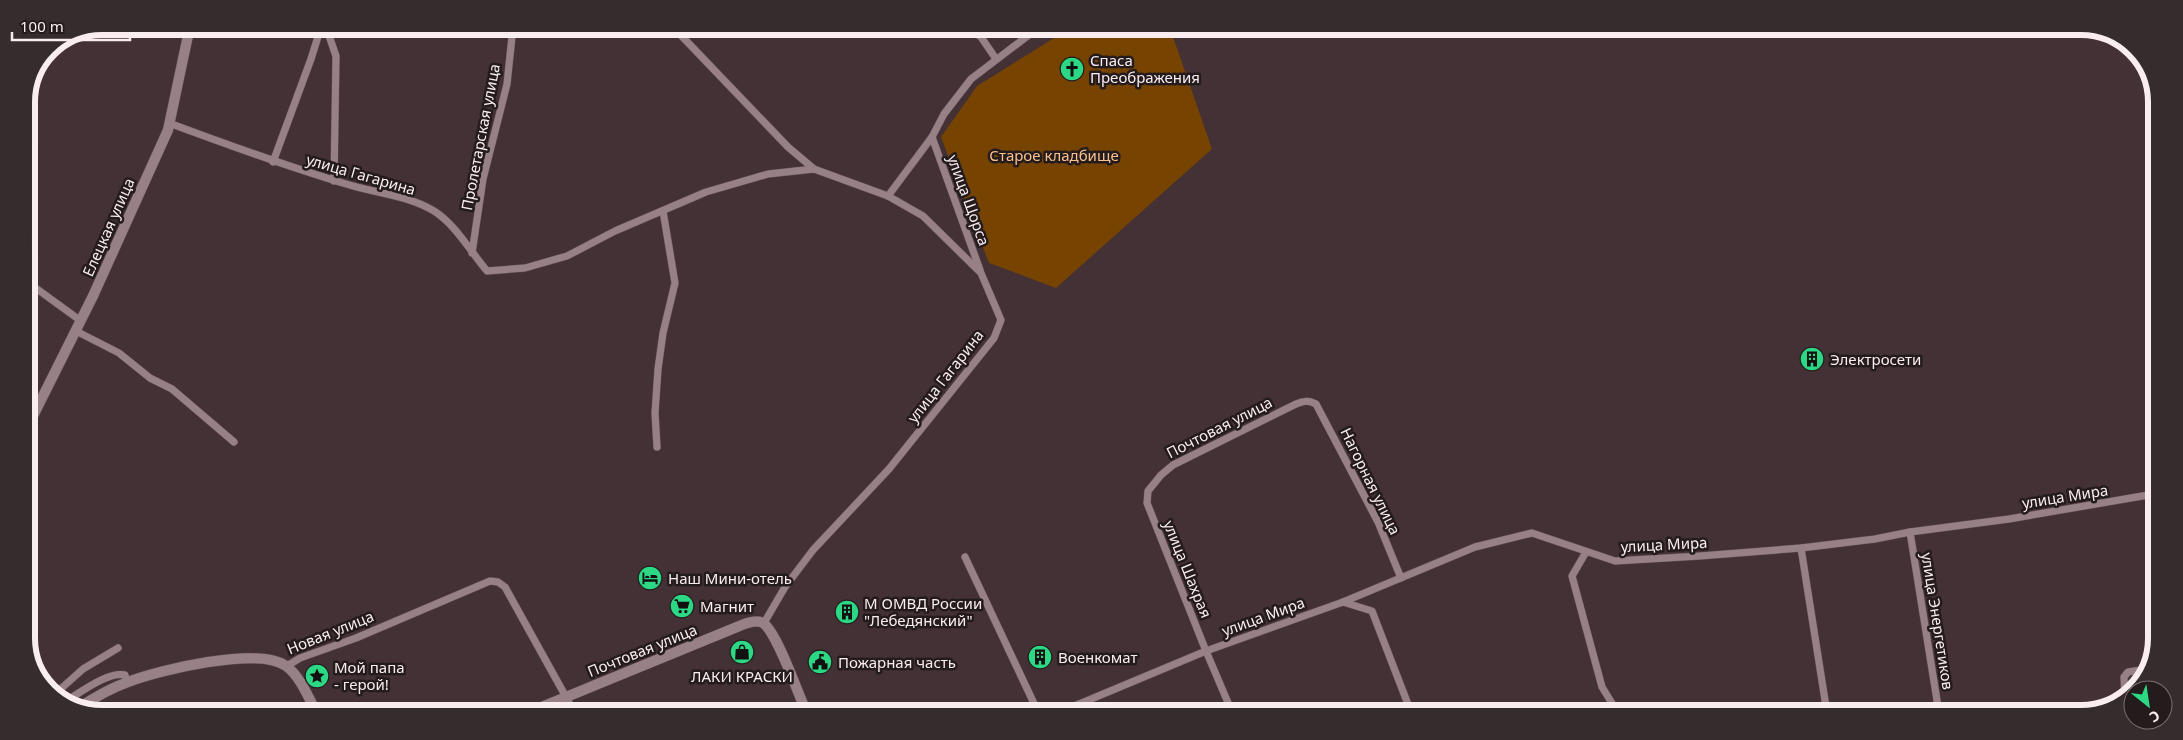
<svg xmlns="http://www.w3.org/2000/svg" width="2183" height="740" viewBox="0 0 2183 740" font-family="'Noto Sans',sans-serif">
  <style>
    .green { fill: #764300 }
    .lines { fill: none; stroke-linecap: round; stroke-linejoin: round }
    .minor-casing { stroke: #5f4f54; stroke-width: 8 }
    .tertiary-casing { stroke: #5f4f54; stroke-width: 10 }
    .secondary-casing { stroke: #5f4f54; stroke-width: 11 }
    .minor { stroke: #978186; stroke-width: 7 }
    .tertiary { stroke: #978186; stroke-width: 9 }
    .secondary { stroke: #978186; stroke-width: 10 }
    .labels { text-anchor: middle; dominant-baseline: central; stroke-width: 5; stroke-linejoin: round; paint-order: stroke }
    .poi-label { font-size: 15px; fill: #faedf0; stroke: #241b1d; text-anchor: start }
    .street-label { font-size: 15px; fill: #faedf0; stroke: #241b1d }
    .park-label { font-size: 15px; fill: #fac18c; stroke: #241b1d }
    .rim { fill: none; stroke: #faedf0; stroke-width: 6 }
  </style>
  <rect width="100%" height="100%" fill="#433135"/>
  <polygon class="green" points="1070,28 1170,28 1212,149 1056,288 989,263 941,137 977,86"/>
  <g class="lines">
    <g class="minor-casing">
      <g id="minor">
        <polyline points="326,27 336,56 334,181"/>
        <polyline points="673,27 788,147 814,169"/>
        <polyline points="968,28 981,37 996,59"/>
        <path d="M169 123C228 145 286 166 346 184 375 193 407 195 434 211 455 224 471 252 487 271L525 268 567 256 615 231 706 192 768 174 814 169 888 196 923 216 981 273 1001 320 994 338 889 469 813 550 785 587 764 623"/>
        <polyline points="932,137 980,270"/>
        <polyline points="273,162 311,59 321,27"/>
        <polyline points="888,196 932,137 944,114 971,79 1038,28"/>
        <polyline points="472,253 483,179 507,84 513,27"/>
        <polyline points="26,281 81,321"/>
        <polyline points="76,331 119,353 150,378 172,389 234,442"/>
        <polyline points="657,447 655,413 658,369 663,333 675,283 663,211"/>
        <polyline points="1910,532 1939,713"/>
        <polyline points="1801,548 1827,713"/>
        <polyline points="1586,552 1572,576 1602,687 1618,713"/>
        <polyline points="965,557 1038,712"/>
        <polyline points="1343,602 1372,611 1411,712"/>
        <polyline points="287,666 300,658 356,638 490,581 498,582 505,587 566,697"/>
        <polyline points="55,694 83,669 118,648"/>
        <polyline points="2125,699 2124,677 2128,672 2148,669"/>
        <path d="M66 701C80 693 108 671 125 675L127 682"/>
        <polyline points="1060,712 1206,651 1343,602 1475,547 1532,533 1615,561 1700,556 1801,548 1875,539 1910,532 2009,519 2154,494"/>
        <path d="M1232 712 1206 651 1147 503 1148 491 1161 475 1173 465 1296 404C1303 401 1308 400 1316 404L1378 522 1401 578"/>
      </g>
    </g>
    <g class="tertiary-casing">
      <polyline id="tertiary" points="566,697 571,711"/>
    </g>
    <g class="secondary-casing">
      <g id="secondary">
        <polyline points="26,430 93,296 168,130 190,26"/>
        <path d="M77 709C92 699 111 688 128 682 159 670 258 646 286 666 299 675 308 696 315 710"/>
        <path d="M532 711 737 627C744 624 756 619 763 623 777 632 798 694 806 711"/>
      </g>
    </g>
    <use href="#minor" class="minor"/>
    <use href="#tertiary" class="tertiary"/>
    <use href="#secondary" class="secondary"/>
  </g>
  <defs>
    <g id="church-disc" transform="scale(1.25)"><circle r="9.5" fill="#2cd884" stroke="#241b1d"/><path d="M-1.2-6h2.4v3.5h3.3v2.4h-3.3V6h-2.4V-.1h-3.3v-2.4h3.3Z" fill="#111"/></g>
    <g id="building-disc" transform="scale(1.25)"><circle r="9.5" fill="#2cd884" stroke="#241b1d"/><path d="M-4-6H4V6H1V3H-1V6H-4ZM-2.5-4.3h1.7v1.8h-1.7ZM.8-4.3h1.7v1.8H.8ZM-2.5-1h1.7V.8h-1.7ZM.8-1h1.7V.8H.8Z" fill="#111"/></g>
    <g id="hotel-disc" transform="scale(1.25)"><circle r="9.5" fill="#2cd884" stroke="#241b1d"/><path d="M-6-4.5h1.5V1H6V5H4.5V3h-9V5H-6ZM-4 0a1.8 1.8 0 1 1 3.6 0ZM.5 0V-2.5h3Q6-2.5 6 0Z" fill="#111"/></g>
    <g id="supermarket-disc" transform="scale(1.25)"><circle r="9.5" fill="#2cd884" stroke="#241b1d"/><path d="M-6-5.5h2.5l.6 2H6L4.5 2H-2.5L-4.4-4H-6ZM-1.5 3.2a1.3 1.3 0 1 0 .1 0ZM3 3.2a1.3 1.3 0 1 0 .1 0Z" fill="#111"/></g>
    <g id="shop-disc" transform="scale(1.25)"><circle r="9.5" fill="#2cd884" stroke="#241b1d"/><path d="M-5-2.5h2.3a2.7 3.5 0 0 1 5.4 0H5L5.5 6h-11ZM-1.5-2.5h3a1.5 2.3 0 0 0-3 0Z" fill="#111"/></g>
    <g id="civic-disc" transform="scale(1.25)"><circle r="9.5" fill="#2cd884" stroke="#241b1d"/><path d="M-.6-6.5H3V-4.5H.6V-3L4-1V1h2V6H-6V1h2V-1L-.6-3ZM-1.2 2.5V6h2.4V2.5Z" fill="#111"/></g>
    <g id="sight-disc" transform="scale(1.25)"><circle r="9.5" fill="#2cd884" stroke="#241b1d"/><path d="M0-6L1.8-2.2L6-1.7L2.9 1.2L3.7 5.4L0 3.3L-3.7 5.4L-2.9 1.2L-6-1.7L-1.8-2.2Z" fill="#111"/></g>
  </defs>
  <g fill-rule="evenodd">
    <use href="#church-disc" x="1072" y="69"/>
    <use href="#building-disc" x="1812" y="359"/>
    <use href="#hotel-disc" x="650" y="578"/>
    <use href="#supermarket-disc" x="682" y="606"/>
    <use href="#building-disc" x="847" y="612"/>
    <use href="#shop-disc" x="742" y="652"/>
    <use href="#building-disc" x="1040" y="657"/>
    <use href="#civic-disc" x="820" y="662"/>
    <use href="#sight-disc" x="317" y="676"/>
  </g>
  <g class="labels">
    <g class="poi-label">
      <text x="1090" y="60">Спаса<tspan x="1090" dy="17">Преображения</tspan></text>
      <text x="1830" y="359">Электросети</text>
      <text x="668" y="578">Наш Мини-отель</text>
      <text x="864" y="603">М ОМВД России<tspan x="864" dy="17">"Лебедянский"</tspan></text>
      <text x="700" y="606">Магнит</text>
      <text x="1058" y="657">Военкомат</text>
      <text x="838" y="662">Пожарная часть</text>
      <text x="334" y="667">Мой папа<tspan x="334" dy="17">- герой!</tspan></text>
      <text x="742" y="676" text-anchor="middle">ЛАКИ КРАСКИ</text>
    </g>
    <g class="street-label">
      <text transform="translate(480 137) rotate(-79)">Пролетарская улица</text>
      <text transform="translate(361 174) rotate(16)">улица Гагарина</text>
      <text transform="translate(969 200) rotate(70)">улица Щорса</text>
      <text transform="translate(108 227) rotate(-66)">Елецкая улица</text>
      <text transform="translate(945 376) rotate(-52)">улица Гагарина</text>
      <text transform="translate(1219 427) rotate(-27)">Почтовая улица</text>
      <text transform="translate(1371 481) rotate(64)">Нагорная улица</text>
      <text transform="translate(2065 496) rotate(-9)">улица Мира</text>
      <text transform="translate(1664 544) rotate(-3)">улица Мира</text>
      <text transform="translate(1188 569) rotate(68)">улица Шахрая</text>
      <text transform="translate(1263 616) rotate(-20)">улица Мира</text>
      <text transform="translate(1938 621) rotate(81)">улица Энергетиков</text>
      <text transform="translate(330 632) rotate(-22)">Новая улица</text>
      <text transform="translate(642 650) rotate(-22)">Почтовая улица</text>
    </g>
    <g class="park-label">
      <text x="1054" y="155">Старое кладбище</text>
    </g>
  </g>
  <path d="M0 0H2183V740H0ZM102 35H2081A67 67 0 0 1 2148 102V638A67 67 0 0 1 2081 705H102A67 67 0 0 1 35 638V102A67 67 0 0 1 102 35Z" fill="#352c2e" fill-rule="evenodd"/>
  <path class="rim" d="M102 35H2081A67 67 0 0 1 2148 102V638A67 67 0 0 1 2081 705H102A67 67 0 0 1 35 638V102A67 67 0 0 1 102 35Z"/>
  <g transform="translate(2148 705) rotate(150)"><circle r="24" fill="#241b1d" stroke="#7a6f71"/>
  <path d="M0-4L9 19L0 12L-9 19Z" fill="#2cd884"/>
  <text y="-8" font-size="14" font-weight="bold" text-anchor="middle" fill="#faedf0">С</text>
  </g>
  <path d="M12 32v8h118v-8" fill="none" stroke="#faedf0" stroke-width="2.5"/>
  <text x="20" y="32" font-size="15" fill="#faedf0" stroke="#241b1d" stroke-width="4" paint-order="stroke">100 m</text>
</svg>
